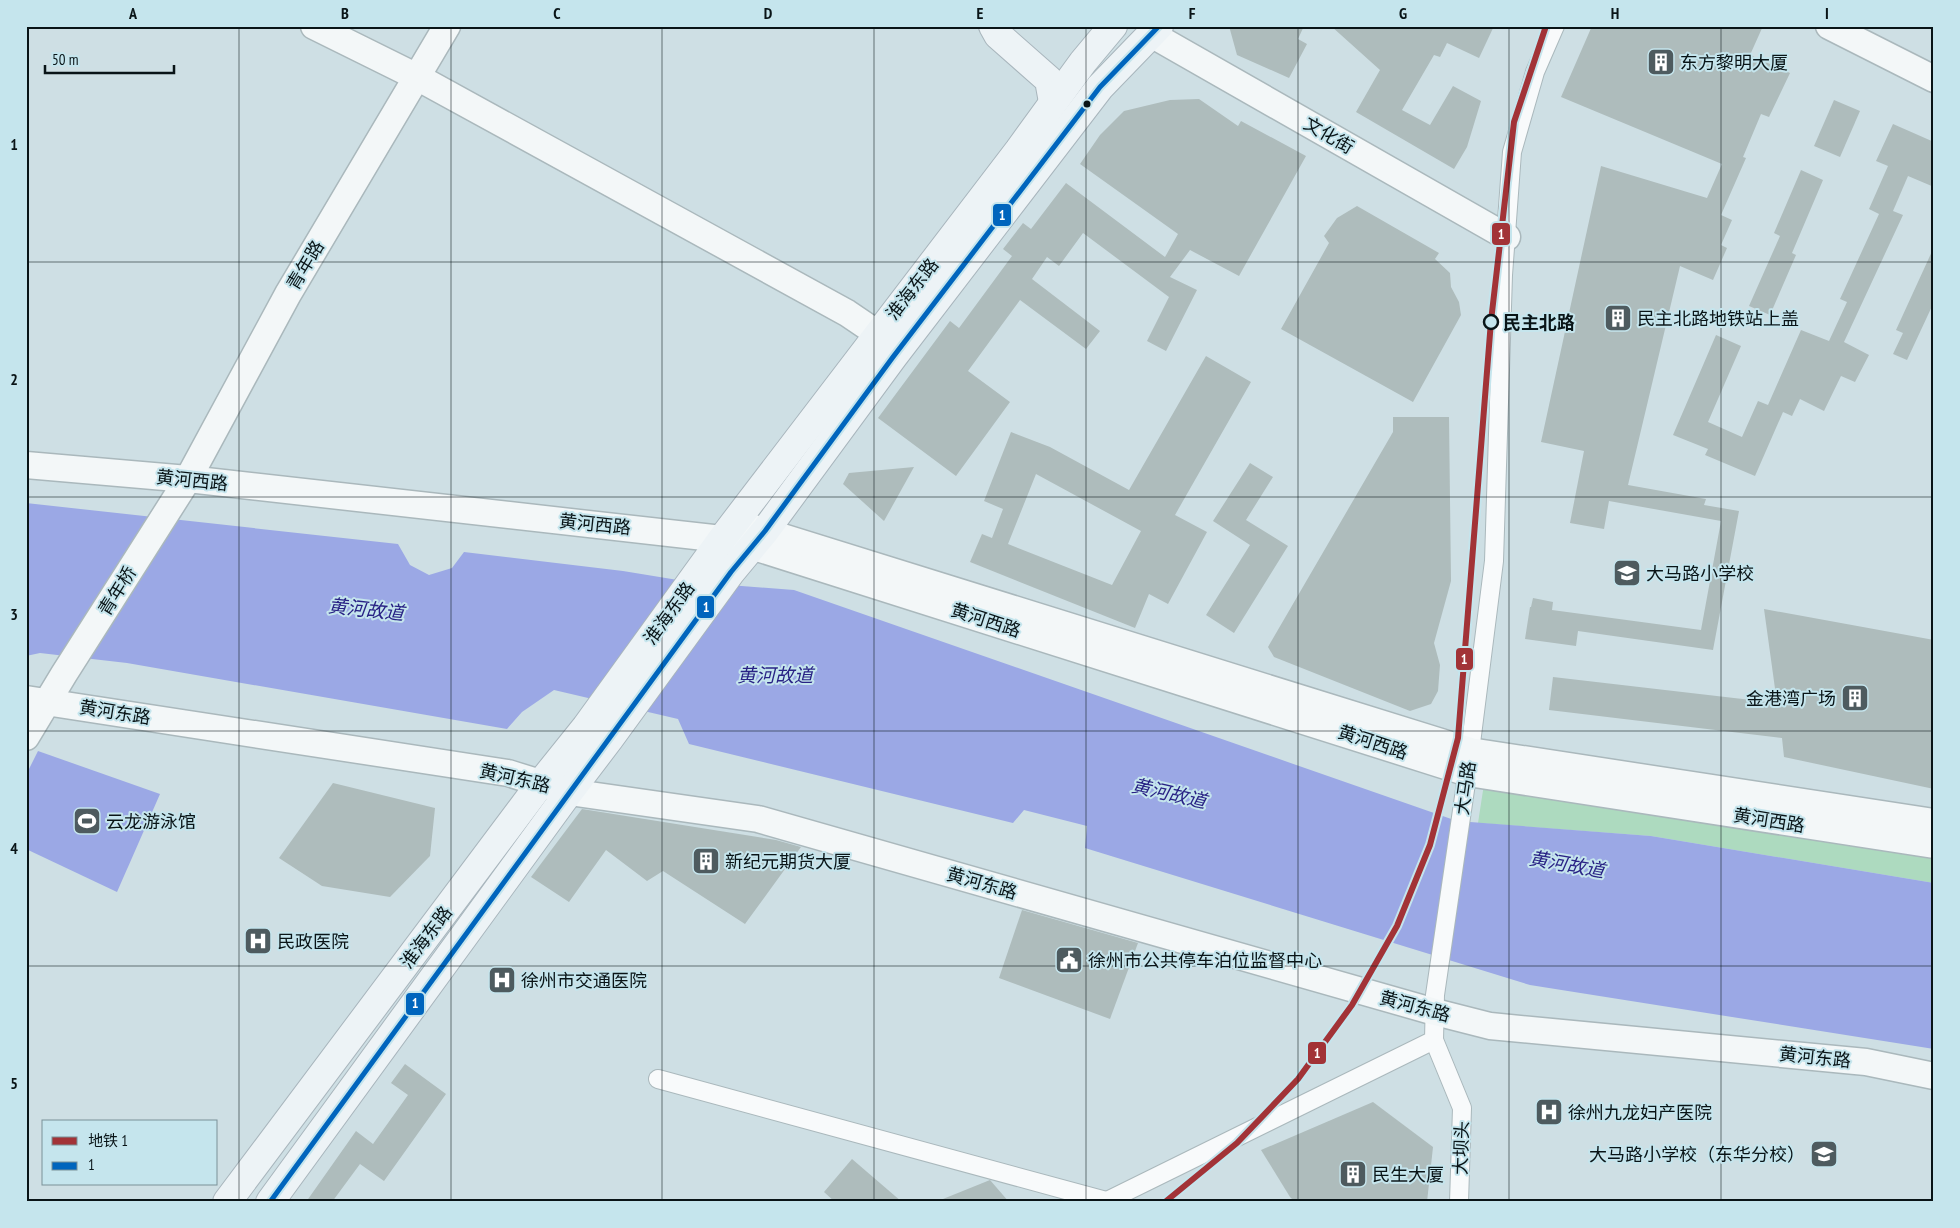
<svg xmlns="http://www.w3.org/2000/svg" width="1960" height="1228" viewBox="0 0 1960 1228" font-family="'PT Sans Narrow','Noto Sans SC',sans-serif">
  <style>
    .green { fill: #addabf }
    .water { fill: #9ba8e5 }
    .building { fill: #aebcbc; fill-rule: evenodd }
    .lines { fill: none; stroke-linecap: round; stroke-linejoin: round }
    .street-casing { stroke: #aab8bc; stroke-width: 20 }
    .secondary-casing { stroke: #aab8bc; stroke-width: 29 }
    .primary-casing { stroke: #a8b5bc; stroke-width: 30 }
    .street { stroke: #f8fafb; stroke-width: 18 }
    .secondary { stroke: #f3f7f8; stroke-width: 26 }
    .primary { stroke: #edf3f6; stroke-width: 28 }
    .bus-1-casing { stroke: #c5e5ed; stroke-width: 9 }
    .bus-1 { stroke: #0065bd; stroke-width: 5 }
    .metro-1-casing { stroke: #c5e5ed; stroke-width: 10 }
    .metro-1 { stroke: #a23337; stroke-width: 6 }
    .grid { fill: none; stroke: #091417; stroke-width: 1; stroke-opacity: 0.55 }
    .bus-dot { fill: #091417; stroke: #c5e5ed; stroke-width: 2 }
    .stop-dot { fill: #c5e5ed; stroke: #091417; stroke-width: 2.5 }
    .labels { text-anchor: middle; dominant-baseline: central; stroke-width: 4; stroke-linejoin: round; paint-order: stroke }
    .poi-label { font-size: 18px; fill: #091417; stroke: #c5e5ed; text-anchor: start }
    .street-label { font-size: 18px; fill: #091417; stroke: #c5e5ed }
    .stop-label { font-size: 18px; font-weight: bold; fill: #091417; stroke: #c5e5ed; text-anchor: start }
    .water-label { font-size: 19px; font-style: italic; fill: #292385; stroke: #c5e5ed }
    .line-badge { stroke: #c5e5ed; stroke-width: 2 }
    .badge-label { font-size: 14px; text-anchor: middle; font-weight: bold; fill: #fff }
    .neatline { fill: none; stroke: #091417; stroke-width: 2 }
    .grid-label { font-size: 16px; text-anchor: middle; font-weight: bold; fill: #091417 }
  </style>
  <rect width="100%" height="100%" fill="#cedfe4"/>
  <polygon class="green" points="1484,784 1934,853 1934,883 1651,836 1478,823"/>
  <g class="water">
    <polygon points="26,503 398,544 410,565 429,575 452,568 464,552 623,571 690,582 794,590 1457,821 1651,836 1934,883 1934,1049 1530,985 1085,848 1087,826 1024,810 1013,823 689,744 678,719 554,690 522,712 507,729 127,663 40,653 26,656"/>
    <polygon points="38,751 160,794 117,892 26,849 26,775"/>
  </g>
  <g class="building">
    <polygon points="1229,26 1304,26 1298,39 1307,44 1289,78 1237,55"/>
    <polygon points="1331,26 1494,26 1479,58 1447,43 1440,57 1434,55 1402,110 1430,125 1453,86 1481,101 1467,147 1454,169 1356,112 1380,70"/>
    <polygon points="1592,26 1763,26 1750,55 1790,73 1769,117 1761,114 1743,157 1746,158 1721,215 1732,220 1721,245 1727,248 1713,280 1680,266 1628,485 1706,499 1704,505 1739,511 1713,650 1578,631 1576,646 1525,639 1530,607 1531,607 1533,598 1553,602 1552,610 1701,630 1721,521 1609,501 1604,529 1570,523 1584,451 1541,442 1601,166 1707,198 1722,164 1561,97"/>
    <polygon points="1199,99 1238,126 1241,121 1306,156 1239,276 1190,250 1170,277 1197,290 1166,351 1147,341 1169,297 1083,233 1059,266 1047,257 1032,279 1100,331 1086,349 1020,300 968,371 1010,402 956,476 878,418 950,321 959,328 1012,256 1003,249 1023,223 1031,229 1066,183 1165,257 1178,234 1080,164 1100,135 1124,111 1170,100"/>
    <polygon points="1834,100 1860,111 1840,157 1814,146"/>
    <polygon points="1893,124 1934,142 1934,187 1908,176 1893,211 1903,215 1844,342 1869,355 1855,382 1841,376 1824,411 1800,399 1792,416 1783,412 1755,476 1705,455 1708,449 1673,435 1716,335 1741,346 1708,422 1742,437 1758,401 1768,405 1801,330 1829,341 1847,302 1840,299 1879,214 1869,209 1888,166 1876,161"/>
    <polygon points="1801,170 1823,180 1792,253 1796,255 1770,315 1749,306 1780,236 1774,233"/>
    <polygon points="1357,206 1439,253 1435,259 1450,273 1451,287 1459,302 1461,315 1413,402 1281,329 1329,243 1324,236 1337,218"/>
    <polygon points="1934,247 1934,302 1907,360 1893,354 1903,333 1896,330"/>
    <path d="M1206 356 1251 382 1175 515 1207 532 1168 604 1149 594 1135 628 970 562 982 534 992 538 1003 509 984 501 1011 432 1050 447 1129 490ZM1036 474 1141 531 1112 585 1008 544Z"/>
    <polygon points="1393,417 1449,417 1451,581 1434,643 1440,665 1438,691 1431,704 1410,711 1274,657 1268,647 1393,432"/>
    <polygon points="1250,463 1273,477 1246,520 1288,546 1234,633 1206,615 1250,545 1213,521"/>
    <polygon points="914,467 884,521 843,484 849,473"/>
    <polygon points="1764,609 1934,640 1934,789 1784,757 1782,738 1549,710 1553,677 1777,703"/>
    <polygon points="333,783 435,808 430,856 390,897 322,886 279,858"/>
    <polygon points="582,809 776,840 801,847 745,924 663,871 647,881 606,850 569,902 531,877"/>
    <polygon points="1022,910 1138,943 1110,1019 999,978"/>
    <polygon points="405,1064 446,1094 384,1181 360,1164 332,1202 306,1202 356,1131 373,1144 408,1095 391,1083"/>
    <polygon points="1373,1102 1433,1147 1427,1202 1295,1202 1290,1197 1261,1150"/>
    <polygon points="852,1159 902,1202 835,1202 824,1192"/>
    <polygon points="990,1180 1009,1202 938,1202 938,1201"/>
  </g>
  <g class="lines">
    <g class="street-casing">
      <g id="street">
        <polyline points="1470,751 1494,561 1503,275 1512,152 1535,72 1555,26"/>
        <polyline points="1434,1040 1462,1108 1459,1202"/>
        <polyline points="658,1079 1106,1201"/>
        <polyline points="1105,1202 1434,1040 1435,995 1466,783"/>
      </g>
    </g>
    <g class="secondary-casing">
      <g id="secondary">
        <polyline points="314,26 417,77 847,313 878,334"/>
        <polyline points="1829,26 1934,79"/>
        <polyline points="1151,34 1507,237"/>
        <polyline points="26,465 188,479 722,539 751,546 1468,773 1934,845"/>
        <polyline points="744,525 1470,751 1934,822"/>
        <polyline points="26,699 508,773 569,792 758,819 1435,1012 1490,1026 1866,1062 1934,1076"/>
        <polyline points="26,737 64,674 188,479 288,294 447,26"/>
      </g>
    </g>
    <g class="primary-casing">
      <g id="primary">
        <polyline points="993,26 998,35 1049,80 1053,102"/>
        <polyline points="227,1202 541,783 586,727 722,539 1019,150 1083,62 1113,26"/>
        <polyline points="270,1202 569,792 610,738 731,572 765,531 893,357 1100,87 1159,26"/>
      </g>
    </g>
    <use href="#street" class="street"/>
    <use href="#secondary" class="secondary"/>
    <use href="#primary" class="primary"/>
    <g class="bus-1-casing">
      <polyline id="bus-1" points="270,1202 731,572 765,531 893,357 1100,87 1159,26"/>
    </g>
    <use href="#bus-1" class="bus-1"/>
    <g class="metro-1-casing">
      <polyline id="metro-1" points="1165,1202 1237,1143 1298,1079 1352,1005 1397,926 1430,845 1458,738 1491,321 1514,122 1546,26"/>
    </g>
    <use href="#metro-1" class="metro-1"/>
  </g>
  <path class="grid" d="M239 26V1202M451 26V1202M662 26V1202M874 26V1202M1086 26V1202M1298 26V1202M1509 26V1202M1721 26V1202M26 262H1934M26 497H1934M26 731H1934M26 966H1934"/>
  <defs>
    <g id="building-square" transform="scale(1.4375)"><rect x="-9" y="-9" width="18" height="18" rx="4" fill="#4e5b5f" stroke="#c5e5ed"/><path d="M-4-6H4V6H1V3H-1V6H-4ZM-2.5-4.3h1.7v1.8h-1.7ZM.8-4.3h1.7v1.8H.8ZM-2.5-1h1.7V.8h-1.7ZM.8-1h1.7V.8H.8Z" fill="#fff"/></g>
    <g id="school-square" transform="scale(1.4375)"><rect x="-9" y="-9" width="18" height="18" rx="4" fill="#4e5b5f" stroke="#c5e5ed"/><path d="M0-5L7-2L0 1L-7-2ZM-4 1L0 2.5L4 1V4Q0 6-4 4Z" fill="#fff"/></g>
    <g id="stadium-square" transform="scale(1.4375)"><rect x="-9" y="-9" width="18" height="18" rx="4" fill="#4e5b5f" stroke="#c5e5ed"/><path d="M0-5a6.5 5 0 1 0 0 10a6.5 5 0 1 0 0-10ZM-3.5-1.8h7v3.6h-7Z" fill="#fff"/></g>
    <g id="hospital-square" transform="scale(1.4375)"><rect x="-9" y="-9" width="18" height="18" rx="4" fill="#4e5b5f" stroke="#c5e5ed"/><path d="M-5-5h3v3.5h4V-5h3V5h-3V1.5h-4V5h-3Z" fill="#fff"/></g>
    <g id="civic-square" transform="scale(1.4375)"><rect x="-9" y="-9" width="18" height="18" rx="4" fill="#4e5b5f" stroke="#c5e5ed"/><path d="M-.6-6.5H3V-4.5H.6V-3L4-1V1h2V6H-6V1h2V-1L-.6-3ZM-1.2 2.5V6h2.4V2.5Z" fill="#fff"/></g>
  </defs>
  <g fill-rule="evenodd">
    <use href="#building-square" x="1661" y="62"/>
    <use href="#building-square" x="1618" y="318"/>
    <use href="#school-square" x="1627" y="573"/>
    <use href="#building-square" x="1855" y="698"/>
    <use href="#stadium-square" x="87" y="821"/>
    <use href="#building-square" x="706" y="861"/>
    <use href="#hospital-square" x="258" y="941"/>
    <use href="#civic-square" x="1069" y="960"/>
    <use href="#hospital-square" x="502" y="980"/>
    <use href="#hospital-square" x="1549" y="1112"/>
    <use href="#school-square" x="1824" y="1154"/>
    <use href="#building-square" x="1353" y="1174"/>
  </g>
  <circle class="bus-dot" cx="1087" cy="104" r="4.5"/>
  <circle class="stop-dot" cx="1491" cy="322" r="7"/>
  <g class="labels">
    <g class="poi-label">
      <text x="1680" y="62">东方黎明大厦</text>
      <text x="1637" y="318">民主北路地铁站上盖</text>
      <text x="1646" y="573">大马路小学校</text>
      <text x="1836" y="698" text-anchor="end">金港湾广场</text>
      <text x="106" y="821">云龙游泳馆</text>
      <text x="725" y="861">新纪元期货大厦</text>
      <text x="277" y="941">民政医院</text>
      <text x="1088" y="960">徐州市公共停车泊位监督中心</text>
      <text x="521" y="980">徐州市交通医院</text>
      <text x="1568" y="1112">徐州九龙妇产医院</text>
      <text x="1805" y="1154" text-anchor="end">大马路小学校（东华分校）</text>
      <text x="1372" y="1174">民生大厦</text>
    </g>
    <g class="street-label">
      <text transform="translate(1329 135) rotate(30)">文化街</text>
      <text transform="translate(305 265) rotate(-59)">青年路</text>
      <text transform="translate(912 289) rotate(-52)">淮海东路</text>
      <text transform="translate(192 480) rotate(6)">黄河西路</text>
      <text transform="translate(595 524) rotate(6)">黄河西路</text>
      <text transform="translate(117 591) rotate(-58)">青年桥</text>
      <text transform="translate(669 613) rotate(-54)">淮海东路</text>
      <text transform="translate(986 620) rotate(18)">黄河西路</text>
      <text transform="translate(115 712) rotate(9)">黄河东路</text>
      <text transform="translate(1373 742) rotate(18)">黄河西路</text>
      <text transform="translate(515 778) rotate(13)">黄河东路</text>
      <text transform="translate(1465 788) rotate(-82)">大马路</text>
      <text transform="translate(1769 820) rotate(9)">黄河西路</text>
      <text transform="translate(982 883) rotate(16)">黄河东路</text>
      <text transform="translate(426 937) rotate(-53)">淮海东路</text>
      <text transform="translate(1415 1006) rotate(15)">黄河东路</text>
      <text transform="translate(1815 1057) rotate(6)">黄河东路</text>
      <text transform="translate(1461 1148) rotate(-88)">大坝头</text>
    </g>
    <g class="stop-label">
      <text x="1503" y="322">民主北路</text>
    </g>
    <g class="water-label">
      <text transform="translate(366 609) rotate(6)">黄河故道</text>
      <text x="775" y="675">黄河故道</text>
      <text transform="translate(1169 793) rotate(13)">黄河故道</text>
      <text transform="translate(1567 864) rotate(10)">黄河故道</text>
    </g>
  </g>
  <g class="line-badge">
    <rect x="992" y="203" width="20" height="24" rx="5" fill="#0065bd"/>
    <rect x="1491" y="222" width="20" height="24" rx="5" fill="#a23337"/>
    <rect x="696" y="595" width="19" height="24" rx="5" fill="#0065bd"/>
    <rect x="1455" y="647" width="19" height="24" rx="5" fill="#a23337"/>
    <rect x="405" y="992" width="20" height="24" rx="5" fill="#0065bd"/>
    <rect x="1307" y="1041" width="20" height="24" rx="5" fill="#a23337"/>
  </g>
  <g class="badge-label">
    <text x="1002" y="220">1</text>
    <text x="1501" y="239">1</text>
    <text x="706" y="612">1</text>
    <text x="1464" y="664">1</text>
    <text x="415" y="1008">1</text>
    <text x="1317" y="1058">1</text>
  </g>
  <rect width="1960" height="1228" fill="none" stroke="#c5e5ed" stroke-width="55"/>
  <rect x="42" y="1120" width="175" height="65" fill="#c5e5ed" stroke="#7a9197"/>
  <rect x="52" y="1137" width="25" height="8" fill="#a23337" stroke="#7a9197"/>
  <text x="88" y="1146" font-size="15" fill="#091417">地铁 1</text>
  <rect x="52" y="1162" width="25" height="8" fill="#0065bd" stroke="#7a9197"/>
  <text x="88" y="1170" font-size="15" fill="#091417">1</text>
  <path d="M45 65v8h129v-8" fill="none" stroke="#091417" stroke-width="2.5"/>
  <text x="52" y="65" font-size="15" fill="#091417" stroke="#c5e5ed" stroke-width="4" paint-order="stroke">50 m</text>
  <rect x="28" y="28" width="1904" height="1172" class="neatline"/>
  <g class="grid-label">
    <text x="133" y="19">A</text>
    <text x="345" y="19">B</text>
    <text x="557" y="19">C</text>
    <text x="768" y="19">D</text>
    <text x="980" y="19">E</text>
    <text x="1192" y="19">F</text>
    <text x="1403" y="19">G</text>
    <text x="1615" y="19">H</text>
    <text x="1827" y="19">I</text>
    <text x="14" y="150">1</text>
    <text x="14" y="385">2</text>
    <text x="14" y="620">3</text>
    <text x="14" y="854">4</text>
    <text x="14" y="1089">5</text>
  </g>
</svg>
